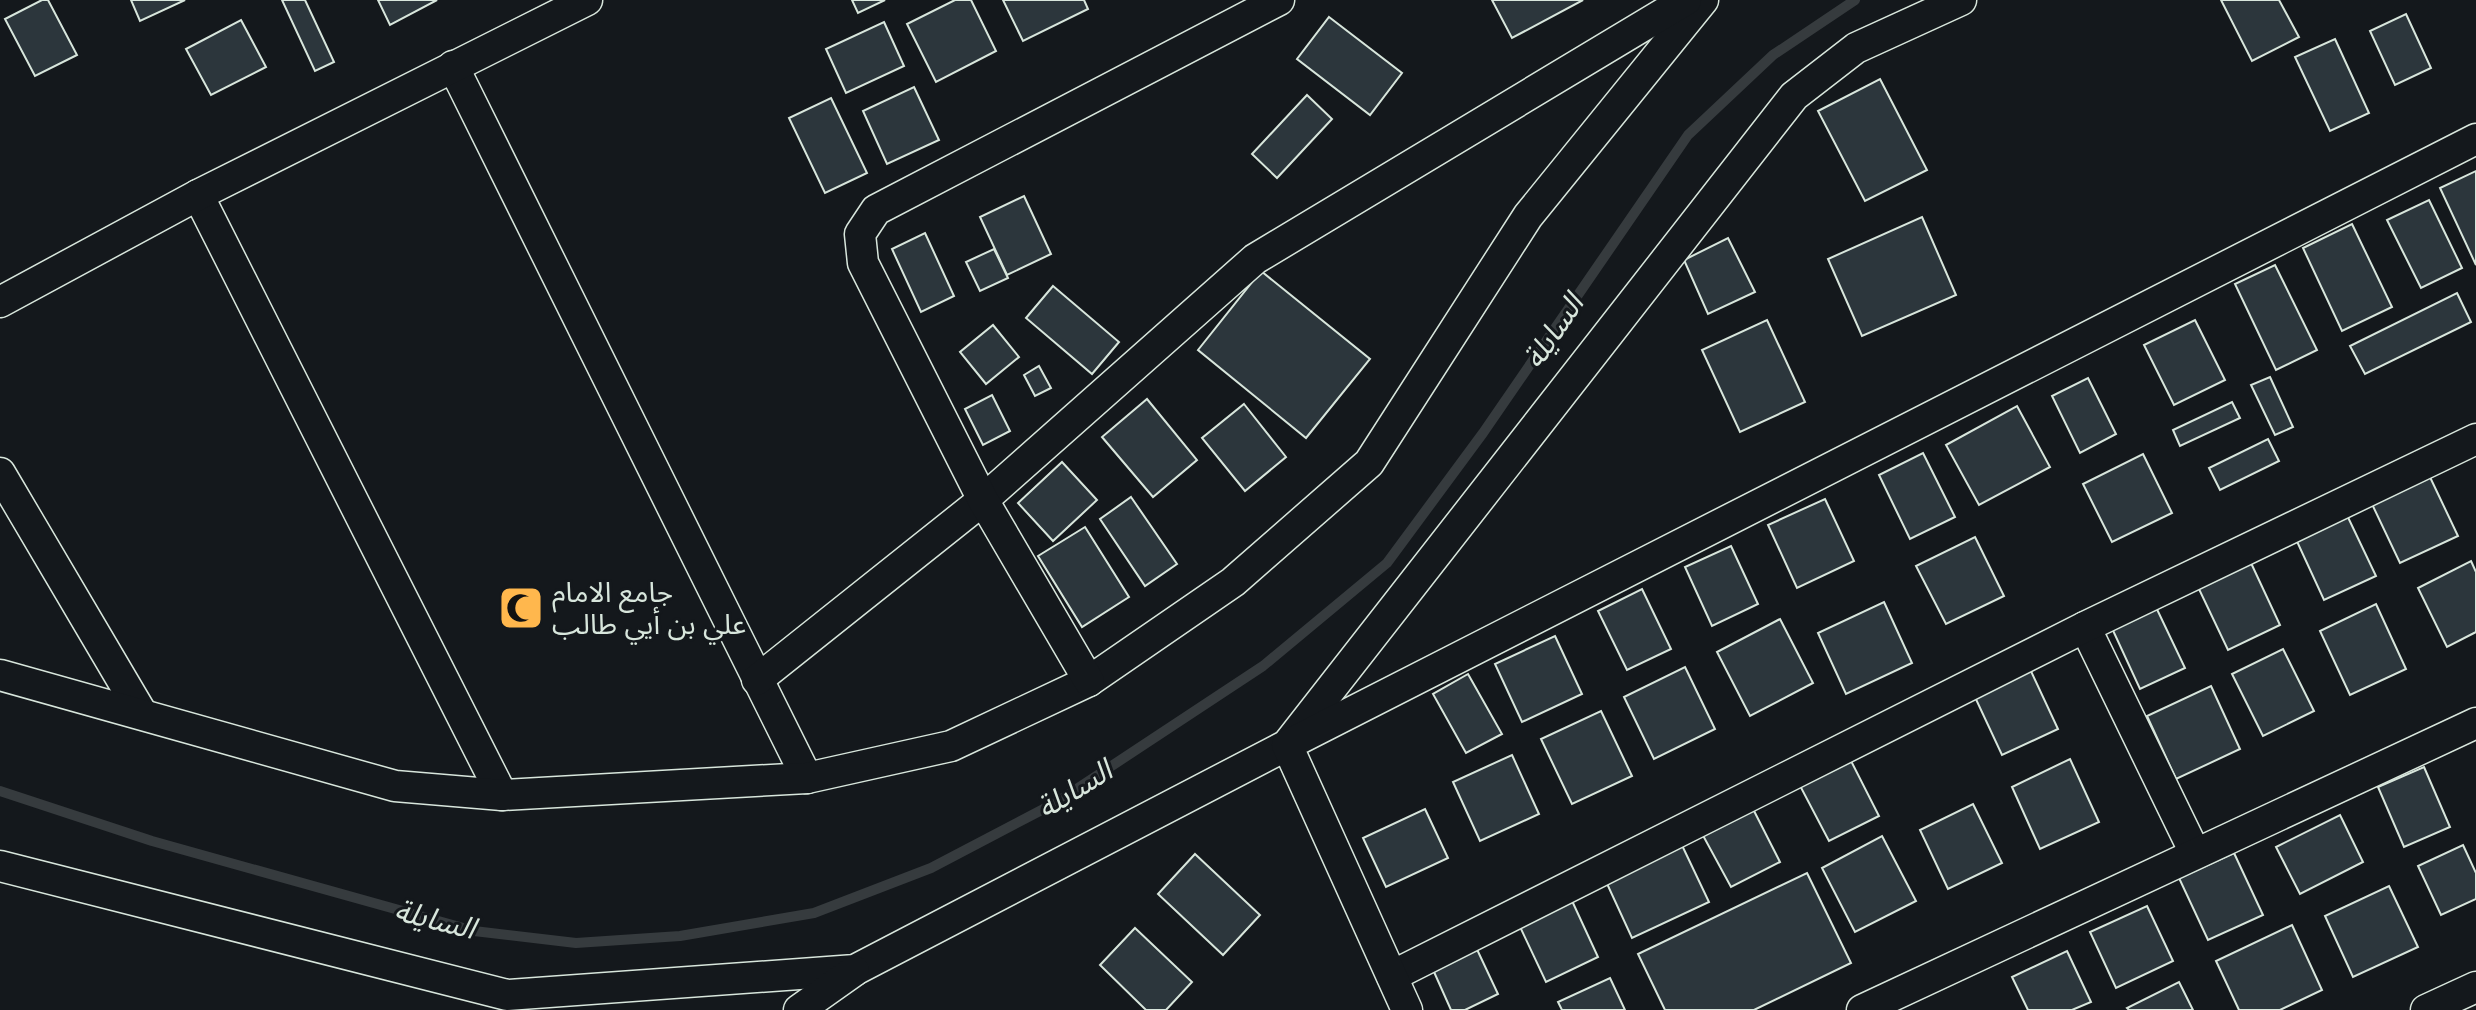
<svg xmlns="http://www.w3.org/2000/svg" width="2476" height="1010" viewBox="0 0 2476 1010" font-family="Poppins,'Noto Sans Arabic',sans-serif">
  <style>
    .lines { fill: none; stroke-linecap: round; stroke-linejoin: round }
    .stream { stroke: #363b3e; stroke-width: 10 }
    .building { fill: #2c363c; stroke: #d8e6dc; stroke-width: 2 }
    .street-casing { stroke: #d8e6dc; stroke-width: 33 }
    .street { stroke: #14181c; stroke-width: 30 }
    .labels { text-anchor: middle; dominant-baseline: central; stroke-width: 6; stroke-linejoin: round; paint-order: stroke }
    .poi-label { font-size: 28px; fill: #d8e6dc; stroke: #14181c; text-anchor: start }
    .water-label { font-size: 30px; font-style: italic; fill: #d8e6dc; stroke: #14181c }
  </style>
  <rect width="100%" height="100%" fill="#14181c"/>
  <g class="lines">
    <polyline class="stream" points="0,791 152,841 474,931 576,943 680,936 814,913 931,868 1057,802 1263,666 1387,563 1483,433 1688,135 1773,55 1855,0"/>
  </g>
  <g class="building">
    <polygon points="42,0 48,0 77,55 35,76 5,19"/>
    <polygon points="131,0 185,0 140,21"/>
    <polygon points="282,0 305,0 334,62 315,71"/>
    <polygon points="378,0 437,0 390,25"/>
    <polygon points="852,0 885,0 858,13"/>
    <polygon points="955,0 971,0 996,51 936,82 907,24"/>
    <polygon points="1003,0 1084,0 1088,9 1023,41"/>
    <polygon points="1492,0 1583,0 1512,38"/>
    <polygon points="2221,0 2279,0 2299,37 2252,61"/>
    <polygon points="2406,14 2431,68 2395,85 2370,31"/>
    <polygon points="1329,17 1402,73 1370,115 1297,59"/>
    <polygon points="241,20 266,67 211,95 186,49"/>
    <polygon points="884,22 904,66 846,93 826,49"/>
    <polygon points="2335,39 2369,113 2330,131 2295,57"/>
    <polygon points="1880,79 1927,170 1865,201 1818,111"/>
    <polygon points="914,87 939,140 887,164 863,111"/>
    <polygon points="1307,95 1332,119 1277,178 1252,154"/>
    <polygon points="831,98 867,173 825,193 789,118"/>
    <polygon points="2476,171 2476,265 2440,188"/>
    <polygon points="1024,196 1051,254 1007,275 980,217"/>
    <polygon points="2429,200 2462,268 2421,288 2387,220"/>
    <polygon points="1922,217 1956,295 1862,336 1828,259"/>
    <polygon points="2352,224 2392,307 2342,331 2303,248"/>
    <polygon points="925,233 954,296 921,312 892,249"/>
    <polygon points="1728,238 1755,292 1708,314 1684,260"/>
    <polygon points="994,249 1008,278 980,291 966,262"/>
    <polygon points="2275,265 2317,350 2276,370 2235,284"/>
    <polygon points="1261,271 1370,359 1306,438 1198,350"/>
    <polygon points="1053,286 1119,342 1092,374 1026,318"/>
    <polygon points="2457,293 2471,322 2365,374 2350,346"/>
    <polygon points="1767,320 1805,402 1740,432 1702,350"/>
    <polygon points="2195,320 2225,380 2174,405 2144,345"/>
    <polygon points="993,325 1019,357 986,384 960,352"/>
    <polygon points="1039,366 1051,388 1035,396 1024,375"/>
    <polygon points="2270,377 2293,427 2275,435 2251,385"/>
    <polygon points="2088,378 2116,434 2080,453 2052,396"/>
    <polygon points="992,395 1010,431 983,445 965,409"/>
    <polygon points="1147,399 1197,460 1153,497 1102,437"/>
    <polygon points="2232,402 2240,418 2180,446 2173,430"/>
    <polygon points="1244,404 1286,457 1245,491 1202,438"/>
    <polygon points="2017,406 2050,467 1979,505 1946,445"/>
    <polygon points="2268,439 2279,461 2220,490 2209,468"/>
    <polygon points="1923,453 1955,517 1910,539 1879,475"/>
    <polygon points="2143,454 2172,513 2112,542 2083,484"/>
    <polygon points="1062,462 1097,500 1053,541 1018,503"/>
    <polygon points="2429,475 2458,536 2400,563 2371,502"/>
    <polygon points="1131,497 1177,564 1145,586 1100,519"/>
    <polygon points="1825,499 1854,561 1797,588 1768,525"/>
    <polygon points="2345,511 2376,576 2324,600 2294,535"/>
    <polygon points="1085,527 1129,597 1082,627 1038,556"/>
    <polygon points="1975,537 2004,596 1946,624 1916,566"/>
    <polygon points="1731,546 1758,604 1712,626 1685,567"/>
    <polygon points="2471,561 2476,572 2476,632 2447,647 2418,588"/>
    <polygon points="2251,563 2280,625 2228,650 2198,587"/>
    <polygon points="1642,589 1671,649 1627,670 1598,611"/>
    <polygon points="1884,602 1912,663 1846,694 1818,633"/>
    <polygon points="2154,603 2185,668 2140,689 2110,624"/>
    <polygon points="2376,604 2406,669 2350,695 2320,631"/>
    <polygon points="1780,619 1813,683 1750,716 1717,652"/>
    <polygon points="1555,636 1582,694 1522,722 1495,664"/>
    <polygon points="2283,649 2314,711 2263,736 2232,674"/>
    <polygon points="1685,667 1715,729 1654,759 1624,697"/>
    <polygon points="2030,669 2058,729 2002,755 1974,695"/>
    <polygon points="1468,674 1502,734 1466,753 1433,694"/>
    <polygon points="2211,686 2240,749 2176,779 2147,716"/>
    <polygon points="1601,711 1632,776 1572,804 1541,739"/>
    <polygon points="1847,753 1879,816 1829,841 1797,780"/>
    <polygon points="1512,755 1539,814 1480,841 1453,782"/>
    <polygon points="2070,759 2099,822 2040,849 2012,787"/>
    <polygon points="2424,767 2450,827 2404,847 2378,787"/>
    <polygon points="1750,803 1780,862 1731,887 1700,830"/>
    <polygon points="1973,804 2002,863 1948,889 1920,830"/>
    <polygon points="1425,809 1448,858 1386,887 1363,838"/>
    <polygon points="2340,815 2363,862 2300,894 2276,847"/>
    <polygon points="1882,836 1916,901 1855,932 1822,868"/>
    <polygon points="1679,839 1709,902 1632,938 1603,875"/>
    <polygon points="2463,845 2476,873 2476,899 2441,915 2418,866"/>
    <polygon points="2234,853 2263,915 2208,940 2179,878"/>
    <polygon points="1195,854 1260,915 1223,955 1158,894"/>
    <polygon points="1807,873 1851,963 1754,1010 1665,1010 1638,954"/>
    <polygon points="2389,886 2418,947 2353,977 2325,916"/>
    <polygon points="1567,890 1598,957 1546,982 1514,914"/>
    <polygon points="2147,906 2173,961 2116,988 2090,932"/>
    <polygon points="2292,925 2322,990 2280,1010 2239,1010 2216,961"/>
    <polygon points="1135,928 1192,982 1166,1010 1146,1010 1100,965"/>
    <polygon points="1474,943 1498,994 1465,1010 1451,1010 1430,963"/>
    <polygon points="2067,951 2091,1002 2072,1010 2028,1010 2012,977"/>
    <polygon points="1610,978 1625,1010 1562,1010 1558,1002"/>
    <polygon points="2179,982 2193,1010 2129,1010 2127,1008"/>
  </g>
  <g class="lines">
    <g class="street-casing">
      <g id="street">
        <polyline points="453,66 807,778"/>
        <polyline points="198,195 502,795"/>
        <polyline points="0,302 198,195 587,0"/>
        <polyline points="0,473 141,712"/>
        <polyline points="2085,627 2195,853"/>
        <polyline points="0,675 395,786 502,795 807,778 951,746 1089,681 1233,582 1369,463 1528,216 1703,0"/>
        <polyline points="757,680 983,500 1255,259 1686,0"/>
        <polyline points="1089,681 983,500 863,263 860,234 876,210 1279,0"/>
        <polyline points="0,866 507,995 855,970 1287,745 1794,96 1856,48 1961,0"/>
        <polyline points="1392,976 2085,627 2476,439"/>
        <polyline points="799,1010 854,971"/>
        <polyline points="1407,1010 1287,745 2476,139"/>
        <polyline points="1862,1010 2476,723"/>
        <polyline points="2426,1010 2476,987"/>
      </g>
    </g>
    <use href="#street" class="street"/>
  </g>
  <defs>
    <g id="mosque-square" transform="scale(2.3)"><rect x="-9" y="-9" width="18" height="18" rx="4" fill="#ffb74d" stroke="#14181c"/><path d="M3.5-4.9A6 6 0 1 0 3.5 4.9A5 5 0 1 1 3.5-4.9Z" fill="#111"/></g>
  </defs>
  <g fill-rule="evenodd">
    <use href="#mosque-square" x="521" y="608"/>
  </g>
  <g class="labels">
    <g class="poi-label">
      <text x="552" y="592">جامع الامام<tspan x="552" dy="32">علي بن أيي طالب</tspan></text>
    </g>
    <g class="water-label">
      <text transform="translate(1553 331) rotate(-56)">السايلة</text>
      <text transform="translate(1074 789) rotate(-32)">السايلة</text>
      <text transform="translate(435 919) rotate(14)">السايلة</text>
    </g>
  </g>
</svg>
